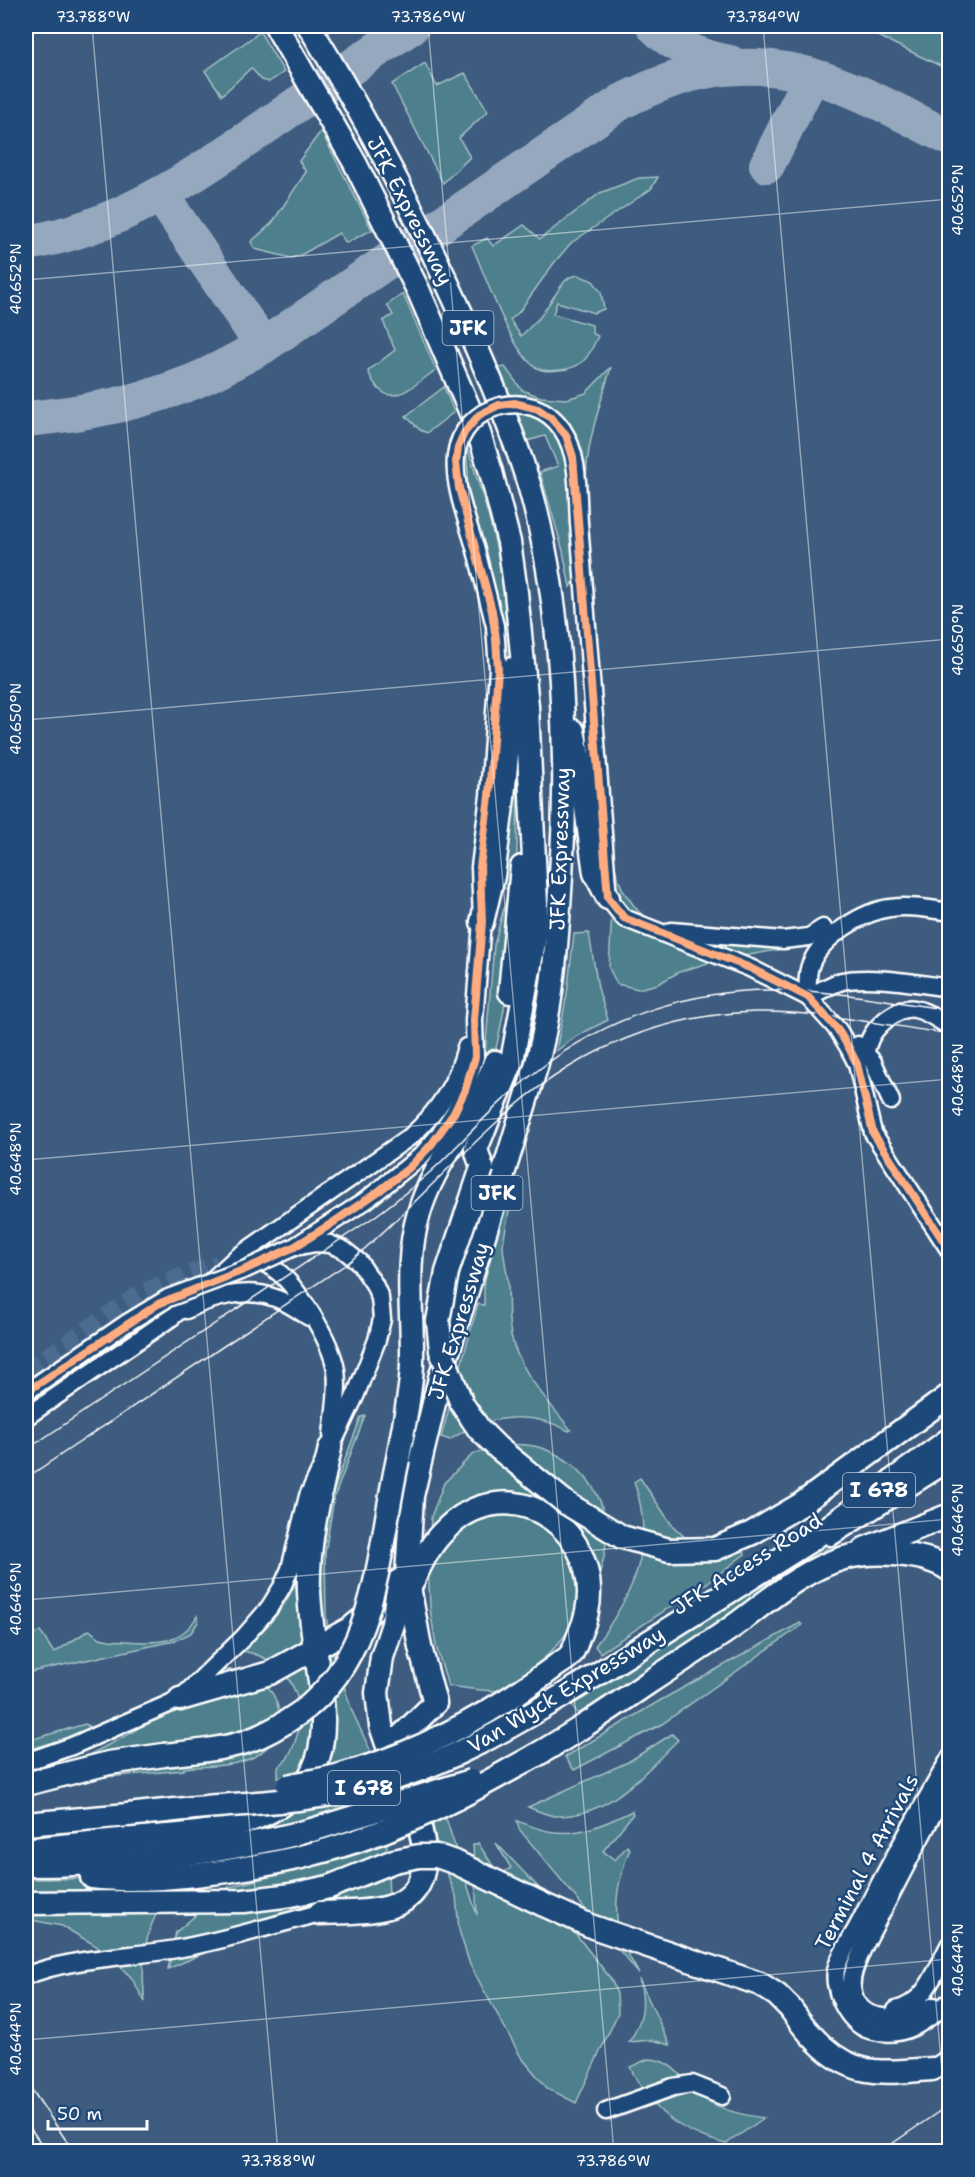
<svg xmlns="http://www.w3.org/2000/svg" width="975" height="2177" viewBox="0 0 975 2177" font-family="'Shantell Sans',sans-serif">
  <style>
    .built { fill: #3e5b7f }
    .green { fill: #4d808c; stroke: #a6c0c6; stroke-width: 1.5 }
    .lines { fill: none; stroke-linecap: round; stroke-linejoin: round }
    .taxiway { stroke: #96a8be; stroke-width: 36 }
    .minor-tunnel { stroke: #4c6c90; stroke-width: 16; stroke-dasharray: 16 8; stroke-linecap: butt }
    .minor-casing { stroke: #fff; stroke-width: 21 }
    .highway-casing { stroke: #fff; stroke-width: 27 }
    .minor { stroke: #1f4a7a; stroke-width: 16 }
    .highway { stroke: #1f4a7a; stroke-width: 22 }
    .tram { stroke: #fff; stroke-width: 1.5 }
    .minor-bridge-casing { stroke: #fff; stroke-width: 21; stroke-linecap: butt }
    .highway-bridge-casing { stroke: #fff; stroke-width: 27; stroke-linecap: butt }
    .minor-bridge { stroke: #1f4a7a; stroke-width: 16 }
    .highway-bridge { stroke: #1f4a7a; stroke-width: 22 }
    .cycleway-casing { stroke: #1f4a7a; stroke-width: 11 }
    .cycleway { stroke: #ffac80; stroke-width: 8 }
    .ticks { fill: none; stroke: #fff; stroke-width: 1.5; stroke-opacity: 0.45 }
    .labels { text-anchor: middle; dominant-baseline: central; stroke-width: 5; stroke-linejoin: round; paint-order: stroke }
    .shield { fill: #1f4a7a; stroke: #bcc9d7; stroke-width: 1.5 }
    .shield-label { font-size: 20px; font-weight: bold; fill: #fff }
    .street-label { font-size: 21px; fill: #fff; stroke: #1f4a7a }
    .neatline { fill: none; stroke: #fff; stroke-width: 2 }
    .ticks-label { font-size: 15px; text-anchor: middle; fill: #fff }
  </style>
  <rect width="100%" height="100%" fill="#2d527c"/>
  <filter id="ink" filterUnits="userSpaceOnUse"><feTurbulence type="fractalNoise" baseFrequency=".0167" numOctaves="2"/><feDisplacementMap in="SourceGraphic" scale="12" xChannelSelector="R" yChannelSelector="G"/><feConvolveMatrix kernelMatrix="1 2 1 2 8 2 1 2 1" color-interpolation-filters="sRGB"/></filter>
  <g filter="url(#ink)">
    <polygon class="built" points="26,26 949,26 949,2151 26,2152"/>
    <g class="green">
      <polygon points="857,26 949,26 949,70"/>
      <polygon points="260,32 284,72 269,82 262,80 251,68 222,95 205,71"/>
      <polygon points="425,63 437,86 465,73 488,111 459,138 470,157 443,183 392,84"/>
      <polygon points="321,131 372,230 346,243 339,233 301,255 291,258 255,249 251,242 272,223 306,172 299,161"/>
      <path d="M658 177 651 189 571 243 554 263 519 312 510 320 521 336 540 317 564 282 570 277 578 275 593 281 601 292 604 309 594 313 557 302 553 314 592 325V333L598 336C589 356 584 368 560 370 553 371 544 372 537 368 512 355 485 274 472 246L487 238 493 246 524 225 540 239 600 193 639 178Z"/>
      <path d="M403 294 436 370C408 389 386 415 368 371L395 350 383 321 393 315 387 305Z"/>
      <path d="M505 367 522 390 541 397 567 399 586 393 611 367C602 399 590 432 587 465 583 511 594 557 592 603L576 579 570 587 563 551 540 472 558 466 545 436 527 441 499 368Z"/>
      <polygon points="444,387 454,412 427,433 420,430 406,416"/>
      <path d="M459 423C479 483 507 563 506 627L502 626 486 554 472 557 446 468 449 441Z"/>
      <path d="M518 767C517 837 518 907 509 977 503 1024 491 1070 480 1115L494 945 509 889 501 888Z"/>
      <polygon points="611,851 618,879 624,892 638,911 659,927 788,948 711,962 679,972 658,984 638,989 617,984 609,968 613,888"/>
      <polygon points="589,933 598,988 608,1020 577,1036 556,1051 567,994 574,934"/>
      <path d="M517 1156 519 1157 503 1244C503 1258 508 1272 508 1286 509 1306 507 1326 514 1346 525 1377 551 1405 571 1430L569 1431C531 1410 485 1415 450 1440L441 1437 478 1304 484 1305V1284Z"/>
      <polygon points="365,1416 334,1498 325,1554 326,1615 330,1641 337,1664 352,1711 370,1750 385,1796 389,1899 311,1906 168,1969 176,1932 229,1887 320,1864 314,1841 231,1840 285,1817 302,1805 328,1763 333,1753 335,1738 335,1718 320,1615 320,1556 323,1530 331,1497 361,1417"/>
      <path d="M500 1445C509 1445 519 1444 527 1445 549 1447 573 1462 586 1478 636 1537 584 1624 536 1666 529 1672 511 1689 503 1690 490 1693 462 1687 448 1686L436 1646 430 1608 428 1562 431 1517 444 1483 473 1454Z"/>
      <polygon points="949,1453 949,1465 643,1674 578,1714 570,1702"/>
      <path d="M640 1478 672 1525 692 1544 744 1550 745 1554 707 1583 600 1653 595 1646C633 1595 657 1546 634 1482Z"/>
      <path d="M297 1580H299L312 1694 299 1705C293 1675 273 1657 243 1651V1649C267 1629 285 1609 297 1580Z"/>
      <path d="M197 1616 198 1622 191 1633 174 1641 26 1673V1641L40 1631 54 1653 89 1630 100 1638 109 1640C142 1641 178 1651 197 1616Z"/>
      <polygon points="800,1623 802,1625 662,1724 574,1770 565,1757 661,1700"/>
      <path d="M225 1670C256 1668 277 1688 280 1718L250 1733 124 1752 91 1754 131 1733 154 1717 202 1681Z"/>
      <polygon points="316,1713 317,1723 302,1773 278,1778 278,1767 287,1759 294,1745 300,1726"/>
      <polygon points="85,1724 89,1726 88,1729 61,1740 26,1750 26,1741"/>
      <path d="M672 1734 678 1740C641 1775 610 1817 555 1816 546 1815 536 1810 528 1807L628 1762Z"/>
      <path d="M271 1743C250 1769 214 1765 184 1768V1770L85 1779V1771Z"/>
      <polygon points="411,1760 444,1812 477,1915 473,1845 478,1843 499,1875 511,1868 496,1843 540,1889 611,1979 617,1994 618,2013 576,2103 547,2088 521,2057 470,1965 459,1930 456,1896 439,1853 428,1803 405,1763"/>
      <path d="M632 1811 633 1814 603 1851 615 1860 627 1846 630 1849C619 1876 612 1907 620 1936 623 1949 633 1962 639 1974L519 1829 517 1821C529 1825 542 1831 554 1832 583 1835 607 1823 632 1811Z"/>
      <path d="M197 1878C190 1882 182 1885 176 1889 144 1918 140 1962 145 2002L131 1977 100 1948 62 1926 26 1919V1879Z"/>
      <path d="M639 1979 670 2045 652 2040 629 2042C643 2021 646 2004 639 1979Z"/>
      <path d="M648 2059C675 2059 685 2085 705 2099 723 2111 743 2115 764 2118L726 2144C679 2132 651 2111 630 2067Z"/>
    </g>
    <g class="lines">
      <g class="taxiway">
        <path d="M654 26C675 47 701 58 730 63"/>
        <polyline points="767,165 812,76"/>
        <polyline points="161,195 263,346"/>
        <path d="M26 243C118 229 194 176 269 124 317 91 364 58 412 26"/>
        <path d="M26 419C81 414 140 403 192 382 217 372 240 358 263 346L621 102C688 67 751 55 825 80 868 94 909 118 950 138"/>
      </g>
      <polyline class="minor-tunnel" points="26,1370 138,1294 169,1280 218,1263"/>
      <g class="minor-casing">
        <g id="minor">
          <polyline points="579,523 608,898 624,918 750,968 808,997 838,1030 849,1048 857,1064 873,1133 950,1251"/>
          <polyline points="671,931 783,940 809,937 823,928"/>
          <path d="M808 997C808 986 806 972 812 961 823 937 864 911 890 908 909 905 930 909 950 912"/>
          <path d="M808 997C819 992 831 984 842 981 872 975 919 984 950 988"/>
          <polyline points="858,1045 873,1062 891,1101"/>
          <path d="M865 1053C867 1047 869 1040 872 1035 880 1022 900 1006 915 1009 927 1011 940 1021 950 1027"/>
          <polyline points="294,1247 365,1201 421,1156 440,1134 454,1113 465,1090 475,1057 474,1020 482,922 480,867 489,796 498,669 495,626 477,554"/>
          <path d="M251 1259C258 1261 266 1263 273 1268 297 1284 331 1341 336 1370 339 1391 334 1414 332 1435"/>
          <path d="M186 1310C212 1297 247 1287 275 1298 287 1302 298 1310 309 1317"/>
          <polyline points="26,1392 127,1323"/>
          <path d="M26 1417 172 1317 236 1258 411 1136C439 1111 457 1083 466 1047"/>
          <polyline points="831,1537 950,1462"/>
          <path d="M950 1758C920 1811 889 1864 862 1918 855 1933 842 1951 837 1966 830 1987 848 2024 869 2030 903 2040 925 2022 950 2001"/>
          <polyline points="26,1762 72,1746 180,1699 244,1637 269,1608 282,1587 290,1569 308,1496 356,1394 377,1340 382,1319 380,1298 374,1284 359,1262 344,1250 330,1244 315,1243 300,1246"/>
          <path d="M26 1976C67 1958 131 1957 176 1949 224 1941 272 1925 320 1913"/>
          <path d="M934 2006C908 2018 858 2030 852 1988 850 1975 858 1960 863 1948L950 1781"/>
          <path d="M896 2010C927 2003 936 1969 950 1944"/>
          <polyline points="932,2069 950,2057"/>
          <polyline points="606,2111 673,2087 692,2084 722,2096"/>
        </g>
      </g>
      <g class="highway-casing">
        <g id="highway">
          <polyline points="276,26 355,163 419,292 477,427 491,472 509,542 516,592 527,706 537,926 512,1061 476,1149 482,1168"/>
          <path d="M309 26C366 118 416 214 461 313 487 370 512 428 530 488 563 604 569 756 561 876 557 941 553 1005 536 1067L440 1378 412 1496 407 1576 420 1647 435 1703 389 1748"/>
          <polyline points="573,731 580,765 595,873 608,898"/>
          <polyline points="482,922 493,876 503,797 510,721 512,669"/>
          <polyline points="510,992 522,867"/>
          <path d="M398 1459C403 1427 411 1395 412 1364 413 1313 404 1262 419 1213 435 1158 477 1116 495 1062"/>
          <polyline points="622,1537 669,1550 715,1549 752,1533 800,1505 950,1395"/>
          <polyline points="864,1549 950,1515"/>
          <path d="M409 1589C418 1570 427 1549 441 1534 512 1456 621 1541 580 1633 577 1640 575 1649 571 1654 568 1659 561 1662 557 1665 541 1677 525 1688 508 1699"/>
          <polyline points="577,1687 808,1542 950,1439"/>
          <polyline points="180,1699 270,1673 351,1628 372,1611"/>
          <polyline points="393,1761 381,1726 377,1693 382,1657 393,1624 399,1581"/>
          <path d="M513 1768C560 1743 604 1713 648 1683 675 1665 702 1648 728 1630 765 1604 799 1571 844 1558 872 1550 925 1552 950 1570"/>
          <polyline points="26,1784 109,1763 164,1755"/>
          <polyline points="26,1824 128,1815"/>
          <path d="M26 1850C68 1845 110 1841 152 1837 177 1835 204 1834 229 1827 368 1789 313 1693 309 1591 307 1542 320 1495 330 1448"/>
          <path d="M26 1865C123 1865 217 1854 312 1830"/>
          <path d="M92 1877C154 1884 240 1871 301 1857"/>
          <polyline points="26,1903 244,1901 291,1895 329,1887"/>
          <path d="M320 1913C342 1912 368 1913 389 1907 440 1892 425 1835 410 1799"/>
          <path d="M790 2008C808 2034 833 2064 867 2070 888 2074 912 2070 932 2069"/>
        </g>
      </g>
      <use href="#minor" class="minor"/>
      <use href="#highway" class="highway"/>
      <g class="tram">
        <path d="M26 1450 374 1217C397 1200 420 1182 441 1162 472 1131 502 1098 537 1071 608 1016 693 988 782 990 838 991 894 1002 950 1010"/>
        <path d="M26 1478 348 1263C407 1215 456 1156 514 1107 582 1049 665 1014 755 1012 820 1011 885 1025 950 1034"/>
        <polyline points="26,2081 74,2152"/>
        <polyline points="26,2122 47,2152"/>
        <polyline points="880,2152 950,2104"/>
        <polyline points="930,2152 950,2138"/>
      </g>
      <g class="minor-bridge-casing">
        <g id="minor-bridge">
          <path d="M477 554C469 524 453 488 456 456 462 403 532 385 562 429 580 456 577 493 579 523"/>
          <polyline points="127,1323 168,1298 246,1269 294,1247"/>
        </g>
      </g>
      <g class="highway-bridge-casing">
        <g id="highway-bridge">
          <polyline points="482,1168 447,1272 438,1321 441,1351 462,1404 479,1429 498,1448 566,1503 622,1537"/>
          <path d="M164 1755C191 1752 219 1750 245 1742 266 1735 284 1724 301 1712 380 1653 378 1546 398 1459"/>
          <path d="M288 1786C304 1782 321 1780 337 1776 397 1760 456 1732 508 1699"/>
          <path d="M128 1815C159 1812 189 1808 219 1806 270 1802 323 1799 372 1785 447 1765 511 1727 577 1687"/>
          <polyline points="312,1830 471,1781"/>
          <path d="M301 1857C382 1837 442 1808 513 1768"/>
          <polyline points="329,1887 394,1861 419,1856 437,1856 457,1863 544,1905 593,1927 760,1984 777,1995 790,2008"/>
        </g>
      </g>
      <use href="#minor-bridge" class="minor-bridge"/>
      <use href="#highway-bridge" class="highway-bridge"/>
      <g class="cycleway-casing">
        <polyline id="cycleway" points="26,1392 158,1304 246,1269 294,1247 331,1224 379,1191 409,1168 431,1145 454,1113 465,1090 475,1057 474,1020 482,922 480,867 489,796 498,669 496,639 492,611 459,488 456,462 458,447 464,433 479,415 499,405 515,403 538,409 551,418 566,435 573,457 608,898 624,918 750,968 808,997 838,1030 849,1048 857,1064 873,1133 950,1251"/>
      </g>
      <use href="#cycleway" class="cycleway"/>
    </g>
  </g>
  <path class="ticks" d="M92 26 278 2152M428 26 614 2152M763 26 949 2152M26 280 950 199M26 720 950 639M26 1160 950 1079M26 1600 950 1519M26 2040 950 1959"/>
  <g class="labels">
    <g class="shield">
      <rect x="442.5" y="311" width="51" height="34" rx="4.5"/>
      <rect x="471.5" y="1176" width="51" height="34" rx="4.5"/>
      <rect x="843" y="1473" width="72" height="34" rx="4.5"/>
      <rect x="328" y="1771" width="72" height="34" rx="4.5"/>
    </g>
    <g class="shield-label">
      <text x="468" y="328">JFK</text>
      <text x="497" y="1193">JFK</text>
      <text x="879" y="1490">I 678</text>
      <text x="364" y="1788">I 678</text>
    </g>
    <g class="street-label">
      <text transform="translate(410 211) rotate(63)">JFK Expressway</text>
      <text transform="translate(560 849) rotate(-88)">JFK Expressway</text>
      <text transform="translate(459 1321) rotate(-73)">JFK Expressway</text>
      <text transform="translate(747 1564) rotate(-32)">JFK Access Road</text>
      <text transform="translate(566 1690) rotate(-31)">Van Wyck Expressway</text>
      <text transform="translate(867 1862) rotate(-62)">Terminal 4 Arrivals</text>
    </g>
  </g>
  <rect width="975" height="2177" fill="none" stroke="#1f4a7a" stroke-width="66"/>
  <path d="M48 2120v9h99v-9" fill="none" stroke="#ffffff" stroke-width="3"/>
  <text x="57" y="2120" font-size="18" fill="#ffffff" stroke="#1f4a7a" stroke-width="4.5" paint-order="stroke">50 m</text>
  <rect x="33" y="33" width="909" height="2111" class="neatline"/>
  <g class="ticks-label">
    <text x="93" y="22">73.788°W</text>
    <text x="428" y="22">73.786°W</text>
    <text x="763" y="22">73.784°W</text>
    <text transform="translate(958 200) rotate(-90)" y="5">40.652°N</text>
    <text transform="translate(16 279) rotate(-90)" y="5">40.652°N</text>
    <text transform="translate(958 640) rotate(-90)" y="5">40.650°N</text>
    <text transform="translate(16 719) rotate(-90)" y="5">40.650°N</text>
    <text transform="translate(958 1080) rotate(-90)" y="5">40.648°N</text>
    <text transform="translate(16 1159) rotate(-90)" y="5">40.648°N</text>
    <text transform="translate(958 1520) rotate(-90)" y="5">40.646°N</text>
    <text transform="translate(16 1599) rotate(-90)" y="5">40.646°N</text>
    <text transform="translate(958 1960) rotate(-90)" y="5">40.644°N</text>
    <text transform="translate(16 2039) rotate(-90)" y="5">40.644°N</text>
    <text x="278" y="2166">73.788°W</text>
    <text x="613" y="2166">73.786°W</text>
  </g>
</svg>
